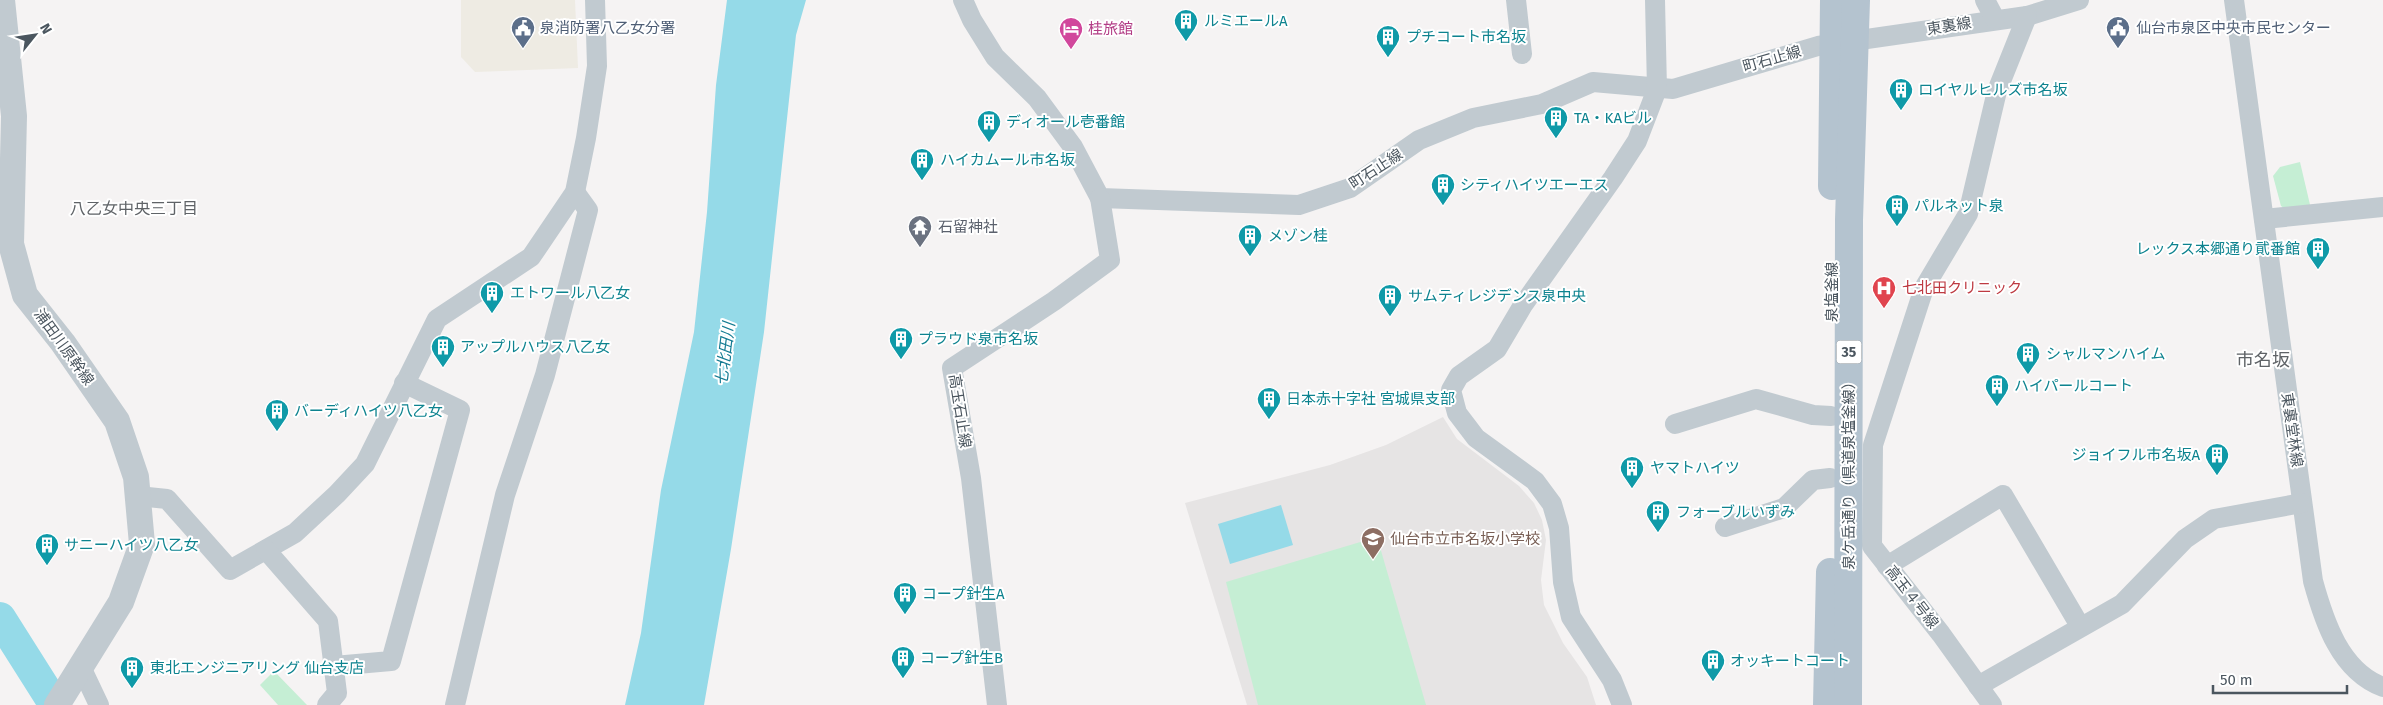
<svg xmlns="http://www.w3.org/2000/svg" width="2383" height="705" viewBox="0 0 2383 705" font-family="'Fira Sans','Noto Sans JP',sans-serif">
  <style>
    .commercial { fill: #eeebe3 }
    .education { fill: #e6e4e4 }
    .green { fill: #c5eed4 }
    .water { fill: #95dae8 }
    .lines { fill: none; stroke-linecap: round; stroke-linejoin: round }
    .river { stroke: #95dae8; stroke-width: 32 }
    .minor { stroke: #c1cad0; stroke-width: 20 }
    .tertiary { stroke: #c1cad0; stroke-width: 26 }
    .primary { stroke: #b4c3cf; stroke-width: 28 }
    .labels { text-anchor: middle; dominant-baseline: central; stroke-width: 4; stroke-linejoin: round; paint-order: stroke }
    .shield { fill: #fff; stroke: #81898f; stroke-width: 1 }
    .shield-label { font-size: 14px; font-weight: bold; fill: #4b565f }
    .culture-label { font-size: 15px; fill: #0d838f; stroke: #fff; text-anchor: start }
    .street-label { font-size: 15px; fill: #4b565f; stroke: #fff }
    .service-label { font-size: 15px; fill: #4e5e75; stroke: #fff; text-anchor: start }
    .hotel-label { font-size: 15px; fill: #b23c85; stroke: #fff; text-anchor: start }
    .worship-label { font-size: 15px; fill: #5b616d; stroke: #fff; text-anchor: start }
    .health-label { font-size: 15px; fill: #be3a42; stroke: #fff; text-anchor: start }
    .education-label { font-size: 15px; fill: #785e54; stroke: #fff; text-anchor: start }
    .neighbourhood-label { font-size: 16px; fill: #5f6367; stroke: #fff }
    .water-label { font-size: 16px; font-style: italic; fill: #147b92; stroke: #fff }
    .quarter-label { font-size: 18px; fill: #5f6367; stroke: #fff }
  </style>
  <rect width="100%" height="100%" fill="#f5f3f3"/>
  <polygon class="commercial" points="461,0 575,0 578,68 475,72 461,57"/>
  <polygon class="education" points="1443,417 1457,439 1519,486 1534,503 1542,520 1546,540 1541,580 1544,605 1563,643 1587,677 1596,705 1247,705 1185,503 1330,465 1386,445"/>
  <g class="green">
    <polygon points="2300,162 2311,209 2289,211 2281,206 2273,176 2280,167"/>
    <polygon points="1377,537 1426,705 1258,705 1226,582"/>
    <polygon points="274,671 307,705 278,705 260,685"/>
  </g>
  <g class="water">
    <polygon points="727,0 806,0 796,35 764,332 731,549 704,705 625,705 641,633 661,490 694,332 707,212 716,85"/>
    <polygon points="1281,505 1293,545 1230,564 1218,524"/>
  </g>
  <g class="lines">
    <polyline class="river" points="0,618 55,705"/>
    <g class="minor">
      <polyline points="963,0 972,20 995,57 1037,98 1073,147 1100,198 1299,205 1350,188 1419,140 1473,118 1542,104 1593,82 1673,89 1818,46 2027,16 2079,0"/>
      <polyline points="1516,0 1522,54"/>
      <polyline points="1985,0 1995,19"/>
      <path d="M2234 0 2313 581C2324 621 2340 671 2383 687"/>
      <polyline points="2264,219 2383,207"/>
      <polyline points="1675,424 1756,399 1813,415 1831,416"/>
      <polyline points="138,496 167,499 230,570 295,533 337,494 365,464 437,319 531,257 575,192 586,138 597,66 595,0"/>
      <polyline points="1725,527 1784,508 1813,480 1830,478"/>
      <polyline points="266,550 328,621 337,693 327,705"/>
      <polyline points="1887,566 2003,495 2080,626"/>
      <polyline points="334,666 391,661 460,410 404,383"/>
      <polyline points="81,667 99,705"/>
      <polyline points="1978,686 2122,604 2185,539 2214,519 2302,503"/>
      <polyline points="455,705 505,495 545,375 588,210 575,192"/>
      <polyline points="997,705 971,478 952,368 1054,301 1110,260 1100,198"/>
      <polyline points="1622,705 1612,680 1571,617 1563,582 1559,528 1552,504 1535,481 1476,438 1457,413 1451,390 1459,376 1497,349 1523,305 1613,178 1637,141 1657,89 1655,0"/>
      <polyline points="1992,705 1941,634 1872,546 1873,445 1924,288 1968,214 1997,91 2027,16"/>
    </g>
    <polyline class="tertiary" points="2,0 14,116 11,244 25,295 63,343 117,421 136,477 142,544 121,602 57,705"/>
    <g class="primary">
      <polyline points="1832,186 1834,0"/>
      <polyline points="1827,705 1830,572"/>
      <polyline points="1848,705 1849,220 1856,0"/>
    </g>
  </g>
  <defs>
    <g id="building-pin" transform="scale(1.25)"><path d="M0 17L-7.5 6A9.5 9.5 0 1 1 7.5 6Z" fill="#0f9aa8" stroke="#fff"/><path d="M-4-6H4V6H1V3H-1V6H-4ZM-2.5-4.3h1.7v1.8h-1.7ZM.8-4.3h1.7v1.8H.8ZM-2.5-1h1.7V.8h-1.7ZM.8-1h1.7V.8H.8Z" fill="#fff"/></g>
    <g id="civic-pin" transform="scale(1.25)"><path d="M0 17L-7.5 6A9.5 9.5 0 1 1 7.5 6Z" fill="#5c6f8a" stroke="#fff"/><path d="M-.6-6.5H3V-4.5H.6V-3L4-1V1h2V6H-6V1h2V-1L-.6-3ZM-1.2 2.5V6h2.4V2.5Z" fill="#fff"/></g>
    <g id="hotel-pin" transform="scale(1.25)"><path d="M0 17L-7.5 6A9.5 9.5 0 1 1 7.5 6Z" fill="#d1479c" stroke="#fff"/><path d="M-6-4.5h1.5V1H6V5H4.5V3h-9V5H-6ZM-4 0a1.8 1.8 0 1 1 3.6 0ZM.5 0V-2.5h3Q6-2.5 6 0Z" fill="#fff"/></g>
    <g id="temple-pin" transform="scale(1.25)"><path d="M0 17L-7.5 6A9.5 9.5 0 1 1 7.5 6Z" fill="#6b7280" stroke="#fff"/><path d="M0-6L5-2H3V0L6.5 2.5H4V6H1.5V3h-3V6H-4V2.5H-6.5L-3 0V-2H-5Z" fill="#fff"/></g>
    <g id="hospital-pin" transform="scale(1.25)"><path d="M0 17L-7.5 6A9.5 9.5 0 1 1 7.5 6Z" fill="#e0444e" stroke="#fff"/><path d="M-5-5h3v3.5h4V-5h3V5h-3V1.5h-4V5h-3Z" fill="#fff"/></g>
    <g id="school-pin" transform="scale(1.25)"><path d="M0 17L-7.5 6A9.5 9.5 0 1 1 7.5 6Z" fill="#8d6e63" stroke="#fff"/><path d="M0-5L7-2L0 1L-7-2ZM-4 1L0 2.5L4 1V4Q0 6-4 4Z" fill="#fff"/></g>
  </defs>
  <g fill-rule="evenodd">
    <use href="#building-pin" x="1186" y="21"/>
    <use href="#civic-pin" x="523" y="28"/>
    <use href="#civic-pin" x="2118" y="28"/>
    <use href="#hotel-pin" x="1071" y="29"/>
    <use href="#building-pin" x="1388" y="37"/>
    <use href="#building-pin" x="1901" y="90"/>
    <use href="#building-pin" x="1556" y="118"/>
    <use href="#building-pin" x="989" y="122"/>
    <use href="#building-pin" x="922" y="160"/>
    <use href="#building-pin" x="1443" y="185"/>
    <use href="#building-pin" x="1897" y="206"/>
    <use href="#temple-pin" x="920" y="227"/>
    <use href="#building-pin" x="1250" y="236"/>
    <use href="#building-pin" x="2318" y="249"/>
    <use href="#hospital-pin" x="1884" y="288"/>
    <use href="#building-pin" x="492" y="293"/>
    <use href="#building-pin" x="1390" y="296"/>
    <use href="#building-pin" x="901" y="339"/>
    <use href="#building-pin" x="443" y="347"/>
    <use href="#building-pin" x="2028" y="354"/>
    <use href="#building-pin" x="1997" y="386"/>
    <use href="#building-pin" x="1269" y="399"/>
    <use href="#building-pin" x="277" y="411"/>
    <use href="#building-pin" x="2217" y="455"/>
    <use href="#building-pin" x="1632" y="468"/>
    <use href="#building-pin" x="1658" y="512"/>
    <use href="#school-pin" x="1373" y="539"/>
    <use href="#building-pin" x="47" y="545"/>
    <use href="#building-pin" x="905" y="594"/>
    <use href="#building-pin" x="903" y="658"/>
    <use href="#building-pin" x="1713" y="661"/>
    <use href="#building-pin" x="132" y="668"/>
  </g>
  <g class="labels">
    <rect class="shield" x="1836.5" y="340.5" width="25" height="23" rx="4"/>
    <g class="shield-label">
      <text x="1849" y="352">35</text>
    </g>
    <g class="culture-label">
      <text x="1204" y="21">ルミエールA</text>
      <text x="1406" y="37">プチコート市名坂</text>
      <text x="1918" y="90">ロイヤルヒルズ市名坂</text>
      <text x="1574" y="118">TA・KAビル</text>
      <text x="1006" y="122">ディオール壱番館</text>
      <text x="940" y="160">ハイカムール市名坂</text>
      <text x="1460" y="185">シティハイツエーエス</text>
      <text x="1914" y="206">パルネット泉</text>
      <text x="1268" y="236">メゾン桂</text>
      <text x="2300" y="249" text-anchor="end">レックス本郷通り貮番館</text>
      <text x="510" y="293">エトワール八乙女</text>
      <text x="1408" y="296">サムティレジデンス泉中央</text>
      <text x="918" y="339">プラウド泉市名坂</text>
      <text x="460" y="347">アップルハウス八乙女</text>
      <text x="2046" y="354">シャルマンハイム</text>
      <text x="2014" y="386">ハイパールコート</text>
      <text x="1286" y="399">日本赤十字社 宮城県支部</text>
      <text x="294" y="411">バーディハイツ八乙女</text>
      <text x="2200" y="455" text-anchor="end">ジョイフル市名坂A</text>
      <text x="1650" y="468">ヤマトハイツ</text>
      <text x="1676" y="512">フォーブルいずみ</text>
      <text x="64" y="545">サニーハイツ八乙女</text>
      <text x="922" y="594">コープ針生A</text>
      <text x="920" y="658">コープ針生B</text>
      <text x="1730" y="661">オッキートコート</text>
      <text x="150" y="668">東北エンジニアリング 仙台支店</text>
    </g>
    <g class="street-label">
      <text transform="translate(1949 26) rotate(-9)">東裏線</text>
      <text transform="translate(1772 59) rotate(-16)">町石止線</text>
      <text transform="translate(1376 169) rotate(-33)">町石止線</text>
      <text transform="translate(1832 292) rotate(-90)">泉塩釜線</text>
      <text transform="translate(64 347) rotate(54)">浦田川原幹線</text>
      <text transform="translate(960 411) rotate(81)">高玉石止線</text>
      <text transform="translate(2292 430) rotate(82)">東裏堂林線</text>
      <text transform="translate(1849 472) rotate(-90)">泉ケ岳通り（県道泉塩釜線）</text>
      <text transform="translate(1912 597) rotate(52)">高玉４号線</text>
    </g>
    <g class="service-label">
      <text x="540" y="28">泉消防署八乙女分署</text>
      <text x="2136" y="28">仙台市泉区中央市民センター</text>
    </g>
    <g class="hotel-label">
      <text x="1088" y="29">桂旅館</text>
    </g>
    <g class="worship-label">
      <text x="938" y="227">石留神社</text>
    </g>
    <g class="health-label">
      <text x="1902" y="288">七北田クリニック</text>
    </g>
    <g class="education-label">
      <text x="1390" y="539">仙台市立市名坂小学校</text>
    </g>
    <g class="neighbourhood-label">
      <text x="134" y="208">八乙女中央三丁目</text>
    </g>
    <g class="water-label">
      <text transform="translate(725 354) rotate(-83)">七北田川</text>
    </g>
    <g class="quarter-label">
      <text x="2263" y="360">市名坂</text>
    </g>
  </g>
  <g transform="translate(35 35) rotate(60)" stroke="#ffffff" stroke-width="4" paint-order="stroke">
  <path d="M0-4L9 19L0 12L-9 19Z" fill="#4b565f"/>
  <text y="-8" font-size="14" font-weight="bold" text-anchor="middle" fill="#4b565f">N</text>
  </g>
  <path d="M2213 685v8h134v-8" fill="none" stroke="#4b565f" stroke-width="2.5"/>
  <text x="2220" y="685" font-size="15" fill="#4b565f" stroke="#ffffff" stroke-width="4" paint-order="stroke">50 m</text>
</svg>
